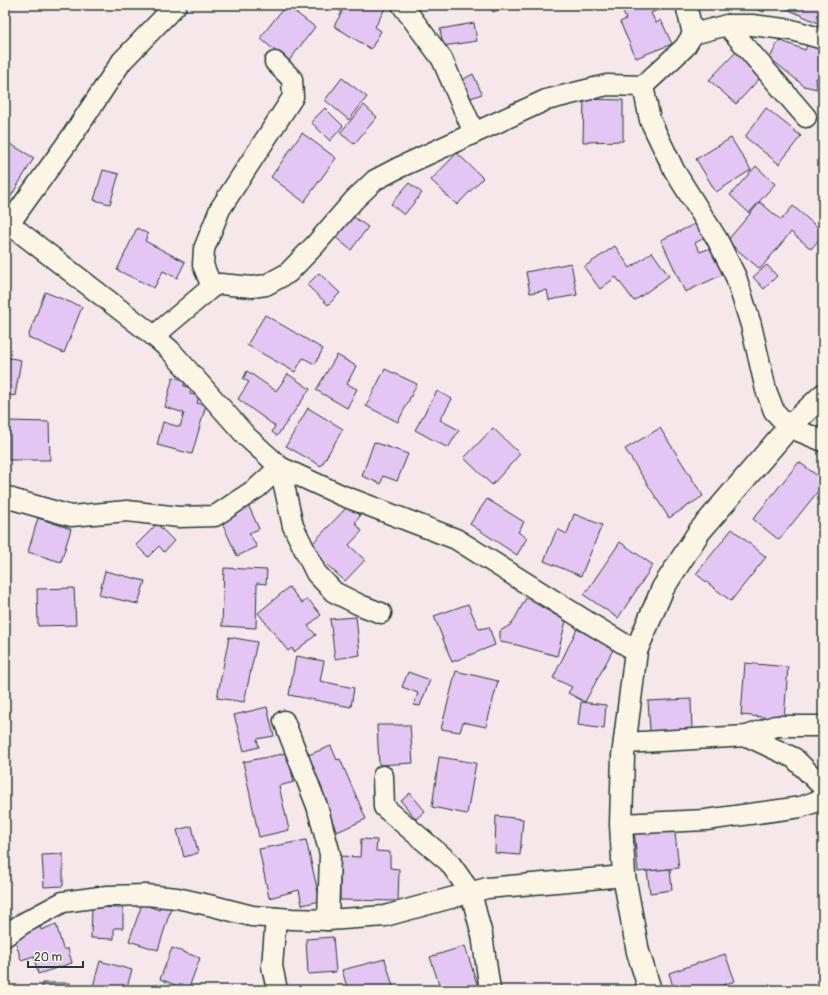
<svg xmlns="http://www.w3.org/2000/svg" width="828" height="995" viewBox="0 0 828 995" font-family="Pangolin,sans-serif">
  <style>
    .building { fill: #e4c6f4; stroke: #1f3d34 }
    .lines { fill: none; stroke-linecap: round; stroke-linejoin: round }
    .street-casing { stroke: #1f3d34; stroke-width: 23 }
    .secondary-casing { stroke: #1f3d34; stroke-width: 25 }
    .street { stroke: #fcf5e5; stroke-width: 20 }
    .secondary { stroke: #fcf5e5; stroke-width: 22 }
  </style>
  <rect width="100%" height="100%" fill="#f5e7ea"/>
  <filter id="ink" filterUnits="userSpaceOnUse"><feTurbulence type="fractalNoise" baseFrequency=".025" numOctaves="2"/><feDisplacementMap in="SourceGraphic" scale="8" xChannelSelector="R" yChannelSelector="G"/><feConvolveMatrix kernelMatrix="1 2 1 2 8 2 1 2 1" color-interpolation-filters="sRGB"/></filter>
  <g filter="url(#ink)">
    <g class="building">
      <polygon points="286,5 315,27 288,62 260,38"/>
      <polygon points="337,5 387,5 375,27 381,31 371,49 334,26 342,12 335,8"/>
      <polygon points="490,5 512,5 493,12"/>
      <polygon points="620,5 669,5 651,13 656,23 661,20 672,44 636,58 620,22 626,19"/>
      <polygon points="742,5 766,5 764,12"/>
      <polygon points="778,5 823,5 823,25"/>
      <polygon points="474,23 477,41 443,46 440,29"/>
      <polygon points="779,40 805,50 809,42 823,48 823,78 816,78 817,89 804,86 770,58"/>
      <polygon points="738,50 763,75 736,104 709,80"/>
      <polygon points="473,74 482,94 471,98 462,80"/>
      <polygon points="342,78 367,97 349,120 325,100"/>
      <polygon points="584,99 623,100 623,141 583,142"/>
      <polygon points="364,105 377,117 354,144 340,133"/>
      <polygon points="325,108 343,126 330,141 311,122"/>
      <polygon points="766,108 801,136 779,164 745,137"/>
      <polygon points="302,133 336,158 304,202 271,177"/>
      <polygon points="731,138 751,170 716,192 696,159"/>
      <polygon points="5,141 34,158 5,206"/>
      <polygon points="457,153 483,178 457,205 431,180"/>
      <polygon points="756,166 775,184 749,213 730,195"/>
      <polygon points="103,170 119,174 110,204 94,200"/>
      <polygon points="409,183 422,193 404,215 391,204"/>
      <polygon points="760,202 781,220 793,206 823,232 823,235 811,249 791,232 760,269 727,241"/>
      <polygon points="351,215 368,227 351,250 334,236"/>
      <polygon points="697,223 704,238 695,243 700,252 713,247 726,273 685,292 661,240"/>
      <polygon points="137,228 148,234 145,241 185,262 177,278 163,271 154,288 117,270"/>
      <polygon points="615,246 630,268 652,252 669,276 634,301 616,277 600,289 584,267"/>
      <polygon points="571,263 577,295 549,300 547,290 530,293 526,272"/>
      <polygon points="767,265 777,276 764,289 753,277"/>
      <polygon points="319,273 340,293 328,305 307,285"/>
      <polygon points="45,292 82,307 64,353 28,337"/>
      <polygon points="265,315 323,349 315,364 303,358 295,372 247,345"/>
      <polygon points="337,355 356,366 347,384 357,389 347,408 316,390"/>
      <polygon points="5,357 21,360 15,396 5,394"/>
      <polygon points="385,369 417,384 398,422 366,406"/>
      <polygon points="247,371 276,391 288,374 310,389 277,436 272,432 275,426 238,399 249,382 243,379"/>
      <polygon points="173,377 185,380 184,386 191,388 190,394 199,396 197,403 206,405 192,454 157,445 163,422 180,427 184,413 165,407"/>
      <polygon points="437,391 452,399 440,420 459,430 448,448 415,430"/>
      <polygon points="308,408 343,429 321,466 286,446"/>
      <polygon points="8,421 49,422 50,460 8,460"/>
      <polygon points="493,428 520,454 492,485 464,458"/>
      <polygon points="660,428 703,496 669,518 625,449"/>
      <polygon points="374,442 408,454 397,481 383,476 381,484 362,476"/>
      <polygon points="799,462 823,480 823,485 779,540 753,519"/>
      <polygon points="487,499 524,522 518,532 527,538 517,555 470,524"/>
      <polygon points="246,500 259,529 249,533 257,547 237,556 218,514"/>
      <polygon points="349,505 360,516 355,523 362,531 349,545 365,560 345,581 308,548"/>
      <polygon points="574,514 602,525 581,576 544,561 557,529 567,534"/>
      <polygon points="38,518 71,529 61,562 28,552"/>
      <polygon points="157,524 174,541 164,552 159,546 148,557 136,545"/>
      <polygon points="732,529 766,557 731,601 696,574"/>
      <polygon points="620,542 653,565 618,618 584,595"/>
      <polygon points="224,568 267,570 266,584 257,583 256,628 222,626"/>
      <polygon points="105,571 145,581 138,604 99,595"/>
      <polygon points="289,587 302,603 308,599 321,615 308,626 316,635 294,652 292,648 288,651 258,613"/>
      <polygon points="74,588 76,625 38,626 37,589"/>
      <polygon points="526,598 566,621 557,656 517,645 500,642 500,631 512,624"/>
      <polygon points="468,604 479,629 489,627 495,645 452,662 434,616"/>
      <polygon points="356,617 360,655 335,659 330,619"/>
      <polygon points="577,629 614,648 585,702 568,693 572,687 553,678"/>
      <polygon points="229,637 257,642 244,702 217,698"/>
      <polygon points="296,656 324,661 320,681 354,688 351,707 289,695"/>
      <polygon points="745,663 788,667 784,719 741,715"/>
      <polygon points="456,671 498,681 486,727 463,722 460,732 441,729"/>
      <polygon points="408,672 430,680 420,706 414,705 418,693 402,687"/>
      <polygon points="691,699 692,730 650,731 648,701"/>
      <polygon points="581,702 606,705 604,729 578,725"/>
      <polygon points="267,707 274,736 257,739 259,747 244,751 234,715"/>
      <polygon points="377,725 410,725 413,763 379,765"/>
      <polygon points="331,746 337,760 340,759 366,819 337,832 303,757"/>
      <polygon points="287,753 294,782 279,786 289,830 259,837 243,762"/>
      <polygon points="439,757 476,763 467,814 432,807"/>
      <polygon points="410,793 425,811 416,819 401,801"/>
      <polygon points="496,816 523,819 520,855 495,853"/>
      <polygon points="674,825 679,868 638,872 634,829"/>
      <polygon points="192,826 198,853 184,857 177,830"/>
      <polygon points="361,839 377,840 376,851 390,852 390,868 399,869 398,901 340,900 340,856 360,857"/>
      <polygon points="306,840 320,901 302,905 299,890 269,898 259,849"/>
      <polygon points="63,854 63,886 44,887 42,855"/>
      <polygon points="670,869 672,890 650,893 647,871"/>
      <polygon points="162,902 172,905 158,950 129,941 142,904 159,910"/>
      <polygon points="92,907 123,908 123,928 114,928 114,939 91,938"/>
      <polygon points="56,924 63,949 68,949 72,963 38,974 34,956 21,960 13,933 40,926 41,930"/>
      <polygon points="333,937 336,972 308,974 306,939"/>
      <polygon points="465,946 479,990 441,990 430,957"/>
      <polygon points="172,948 200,958 188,990 160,979"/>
      <polygon points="725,954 735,981 720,986 721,990 674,990 669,973"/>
      <polygon points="385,959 394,990 348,990 342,970"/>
      <polygon points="100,961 132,970 126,990 92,990"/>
      <rect x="42" y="983" width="28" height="7"/>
    </g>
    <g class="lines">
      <g class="street-casing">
        <g id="street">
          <polyline points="402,5 442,59 474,133"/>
          <polyline points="727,25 806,117"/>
          <polyline points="693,34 727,25 752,25 792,30 823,39"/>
          <polyline points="643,86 650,120 674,170 717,239 736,277 751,325 766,390 774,411 789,427 823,441"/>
          <polyline points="5,222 17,230 154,336 170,350 247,437 280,467 341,495 456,539 591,624 636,651"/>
          <polyline points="9,224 70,139 122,61 176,5"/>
          <polyline points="212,287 203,265 204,249 220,209 293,97 292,79 275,62"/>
          <polyline points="154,336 212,287 220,284 252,287 266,285 288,273 315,245 354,200 375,180 398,168 546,100 607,85 643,86 685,47 693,34 686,5"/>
          <polyline points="280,467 293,526 316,573 334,592 360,605 381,613"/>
          <polyline points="5,496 12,499 71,516 127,511 179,517 215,516 257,488 280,467"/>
          <polyline points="284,721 317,806 330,854 328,920"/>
          <polyline points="747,736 794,758 823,787"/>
          <polyline points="624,743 747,736 775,726 823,726"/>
          <polyline points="383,776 384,807 449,862 471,893 482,935 490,990"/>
          <polyline points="621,824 706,820 801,807 823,799"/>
          <polyline points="276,918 272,966 277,990"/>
          <polyline points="5,936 22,924 63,902 107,896 146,895 177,898 213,906 252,916 292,919 328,920 385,916 487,888 624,876"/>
        </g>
      </g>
      <g class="secondary-casing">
        <polyline id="secondary" points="650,990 638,952 624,876 621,824 623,756 636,651 663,588 699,532 789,427 823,395"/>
      </g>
      <use href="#street" class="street"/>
      <use href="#secondary" class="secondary"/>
    </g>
  </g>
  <rect width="828" height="995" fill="none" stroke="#fcf5e5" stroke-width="20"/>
  <rect x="10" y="10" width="808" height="975" fill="none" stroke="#1f3d34" stroke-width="1.5" filter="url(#ink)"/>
  <path d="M28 961v6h55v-6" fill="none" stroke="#1f3d34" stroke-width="2"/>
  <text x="34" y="961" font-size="12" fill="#1f3d34" stroke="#fcf5e5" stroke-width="3" paint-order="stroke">20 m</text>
</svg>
